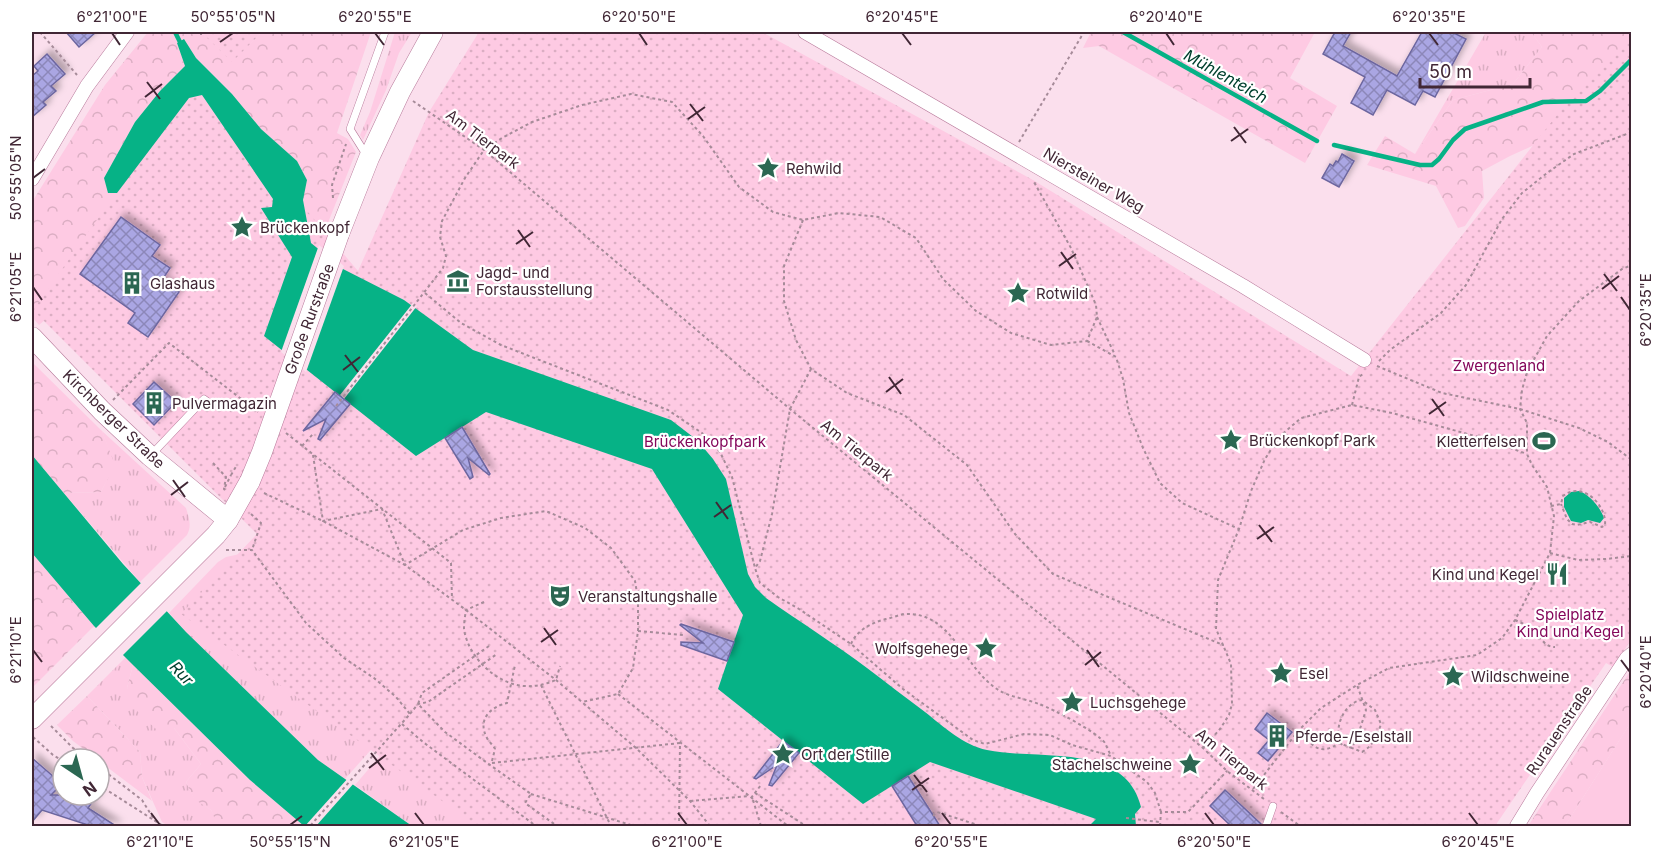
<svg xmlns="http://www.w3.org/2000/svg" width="1663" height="858" viewBox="0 0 1663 858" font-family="Inter,sans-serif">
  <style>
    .grass { fill: url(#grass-tufts) }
    .forest { fill: url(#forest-crowns) }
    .park { fill: url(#park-dots) }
    .pitch { fill: #fecae3 }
    .water { fill: #06b286 }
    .pier { fill: #fbdfed }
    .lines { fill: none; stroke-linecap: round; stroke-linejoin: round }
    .stream { stroke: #06b286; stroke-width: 4.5 }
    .building { fill: url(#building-cross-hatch); stroke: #6c669f; stroke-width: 1.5; filter: url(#shadow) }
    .lane-casing { stroke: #b87a9b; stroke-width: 8 }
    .street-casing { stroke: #b87a9b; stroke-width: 15 }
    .secondary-casing { stroke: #b87a9b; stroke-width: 21 }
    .path { stroke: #a68b99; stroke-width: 2; stroke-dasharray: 3 3; stroke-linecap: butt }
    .lane { stroke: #fff; stroke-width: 7 }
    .street { stroke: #fff; stroke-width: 14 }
    .secondary { stroke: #fff; stroke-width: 20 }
    .secondary-bridge-casing { stroke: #b87a9b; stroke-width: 21; stroke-linecap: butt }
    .path-bridge { stroke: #a68b99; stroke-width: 2; stroke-dasharray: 3 3; stroke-linecap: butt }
    .secondary-bridge { stroke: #fff; stroke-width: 20 }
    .ticks { fill: none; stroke: #412735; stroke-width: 2 }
    .labels { text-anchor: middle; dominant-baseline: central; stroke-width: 4.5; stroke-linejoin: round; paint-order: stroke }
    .street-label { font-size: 15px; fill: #412735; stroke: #fff }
    .poi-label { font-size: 15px; fill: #412735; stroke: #fff; text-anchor: start }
    .park-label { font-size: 15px; fill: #84075b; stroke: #fff }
    .water-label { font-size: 16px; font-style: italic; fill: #00402e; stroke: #fff }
    .neatline { fill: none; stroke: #412735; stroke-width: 2 }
    .ticks-label { font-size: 15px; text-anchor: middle; fill: #412735 }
  </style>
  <defs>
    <pattern id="grass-tufts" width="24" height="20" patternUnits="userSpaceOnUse" patternTransform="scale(1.5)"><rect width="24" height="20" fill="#fecae3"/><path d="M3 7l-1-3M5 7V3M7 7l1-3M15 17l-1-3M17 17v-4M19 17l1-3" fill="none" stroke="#dbaec3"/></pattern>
    <pattern id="forest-crowns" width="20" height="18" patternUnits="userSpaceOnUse" patternTransform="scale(1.5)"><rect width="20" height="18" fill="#fecae3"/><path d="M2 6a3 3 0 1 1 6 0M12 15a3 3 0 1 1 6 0" fill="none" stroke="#dbaec3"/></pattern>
    <pattern id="park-dots" width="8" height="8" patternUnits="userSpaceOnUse" patternTransform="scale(1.5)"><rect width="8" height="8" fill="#fecae3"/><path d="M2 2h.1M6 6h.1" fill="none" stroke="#dbaec3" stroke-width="1.8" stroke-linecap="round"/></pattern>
    <pattern id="building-cross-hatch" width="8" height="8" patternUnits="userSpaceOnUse" patternTransform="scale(1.5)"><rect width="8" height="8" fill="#aaa6e3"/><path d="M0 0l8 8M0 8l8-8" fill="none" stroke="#8c87b9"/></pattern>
    <filter id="shadow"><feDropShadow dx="5" dy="-5" stdDeviation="3" flood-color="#0004"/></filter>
  </defs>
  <rect width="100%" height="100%" fill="#fbdfed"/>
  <g class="grass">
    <polygon points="395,32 412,32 399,53 386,90 363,140 360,135 370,112"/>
    <polygon points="1486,32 1531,32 1542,47 1513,84 1453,100 1415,154"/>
    <path d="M102 431 186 508C189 518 192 526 187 535L140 582 64 493 101 492 114 465Z"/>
    <polygon points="240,554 401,716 345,779 318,760 186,632 169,613 218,562 226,557"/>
    <polygon points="126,657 133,665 127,688 174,728 201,764 186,782 194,798 211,810 220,826 168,826 162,822 142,777 140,752 87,696"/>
    <polygon points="396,737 549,826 412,826 355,785"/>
  </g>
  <g class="forest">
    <polygon points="148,32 201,32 232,61 262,32 371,32 337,133 348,139 356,152 318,248 308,231 302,200 307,180 297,161 261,129 232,94 196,58 183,39 177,43 185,66 160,91 135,122 104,178 117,193 52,314 39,325 32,317 32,202 105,85"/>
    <polygon points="1091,32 1315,32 1290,78 1337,106 1305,163 1099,46 1083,48"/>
    <polygon points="1531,32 1631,32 1631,83 1543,141 1510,156 1482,171 1484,198 1465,226 1458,228 1436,186 1367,165 1385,136 1415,154 1453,100 1513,84 1542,47"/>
    <polygon points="32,362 102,431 115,465 101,492 64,493 32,455"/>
    <polygon points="32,553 94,626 32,688"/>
    <polygon points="133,665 250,780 304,826 218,826 211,810 194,799 186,782 201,764 174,728 157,730 136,710 127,688"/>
    <polygon points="1631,670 1631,722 1565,826 1528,826"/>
    <polygon points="87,696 140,752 142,777 152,801 99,761 99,759 97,759 73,741 57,725"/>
  </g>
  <g class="park">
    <polygon points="203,32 262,32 232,62 203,34"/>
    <polygon points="479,32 762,32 1033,180 1351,376 1568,101 1584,87 1607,60 1631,39 1631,640 1613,667 1606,663 1495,826 477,826 181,614 257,534 33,310 196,80 358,271 429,112"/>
  </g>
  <g class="pitch">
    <polygon points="1537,427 1559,434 1553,454 1530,448"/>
    <polygon points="1631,722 1631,826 1565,826"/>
  </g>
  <g class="water">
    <path d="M184 39 196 58 232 94 261 129 297 161 307 180 303 200 311 243 343 269 404 300 473 350 671 420 697 440 713 459 726 479 748 574 755 587 766 598C800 622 835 644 867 668 887 683 906 698 925 712 944 727 963 745 987 750 1037 761 1125 741 1141 807L1135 814 1136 826H1089L1096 819 930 762 863 804 718 689 743 615 652 469 486 412 416 456 264 336 292 257 261 208 272 207 273 199 202 95 189 98 117 193H108L104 178 135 122 160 91 185 66 177 43Z"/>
    <polygon points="32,455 123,564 186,632 318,760 412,826 304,826 250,780 133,665 94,626 32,553"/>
    <path d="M1579 491C1590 495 1600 507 1604 518L1600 523 1588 520 1581 523 1571 521 1564 507V498L1571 492Z"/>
  </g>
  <g class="pier">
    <polygon points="319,245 344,266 306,372 281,352"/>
    <polygon points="413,303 417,306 344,399 340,395"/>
    <polygon points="143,581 169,609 121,657 94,630"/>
    <polygon points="349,777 355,782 316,826 305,826"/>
  </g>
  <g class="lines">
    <g class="stream">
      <polyline points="175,32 181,44"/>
      <polyline points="1123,32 1317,141"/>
      <polyline points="1334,145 1420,165 1432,165 1439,159 1453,140 1465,129 1543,102 1586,101 1600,91 1632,59"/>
    </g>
  </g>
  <g class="building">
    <polygon points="66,32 96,32 79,47"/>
    <polygon points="1335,32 1351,32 1343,46 1397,76 1422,32 1452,32 1466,39 1435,97 1423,91 1415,105 1387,90 1373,115 1351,103 1365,77 1323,54"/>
    <polygon points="47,54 65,74 51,86 56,91 43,102 46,105 32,117 32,76 38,71 34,66"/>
    <polygon points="1342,154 1354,161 1339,187 1322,178 1330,164 1333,166 1336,161 1338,162"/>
    <polygon points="121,217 160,245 152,256 170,268 162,280 179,292 148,337 128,323 135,313 80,274"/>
    <polygon points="154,382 176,402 154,425 133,404"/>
    <polygon points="335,392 350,404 320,440 318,439 326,419 303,431"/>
    <polygon points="462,427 490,474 489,475 468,458 473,477 470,479 445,438"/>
    <polygon points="681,624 734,642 727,661 681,645 681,642 703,643 680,625"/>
    <polygon points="1267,713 1292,732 1268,761 1258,753 1269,740 1255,729"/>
    <polygon points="783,741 799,753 772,786 769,785 777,765 756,779 754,778"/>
    <polygon points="32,758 62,784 51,795 97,795 88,808 116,826 91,826 42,810 32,822"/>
    <polygon points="908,776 940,826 917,826 892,786"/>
    <polygon points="1225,790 1261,824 1260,826 1231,826 1210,806"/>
  </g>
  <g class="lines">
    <g class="lane-casing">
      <g id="lane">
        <polyline points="367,156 350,129 385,32"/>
        <polyline points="152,454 204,399 208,402"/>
        <polyline points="1266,826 1273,806"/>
      </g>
    </g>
    <g class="street-casing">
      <g id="street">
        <polyline points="805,32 1243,286 1364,360"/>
        <polyline points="32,179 87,86 127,32"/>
        <polyline points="1517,826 1537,793 1627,658 1632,654"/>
      </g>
    </g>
    <g class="secondary-casing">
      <g id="secondary">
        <polyline points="339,234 369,158 400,92 433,32"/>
        <polyline points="32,337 102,411 150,456 228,520"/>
        <polyline points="32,719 216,535 228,520 250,481"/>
      </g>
    </g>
    <g class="path">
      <polyline points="40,32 77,75"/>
      <polyline points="201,32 201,37"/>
      <polyline points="413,101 484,150 790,409 1203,748 1227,771 1264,799"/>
      <polyline points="1019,142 1084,32"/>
      <polyline points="333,198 332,185 346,144"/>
      <polyline points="803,220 784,266 784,301 796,340 811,369 847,393 904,415 967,465 1015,534 1053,574 1223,645 1216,629 1218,580 1239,529"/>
      <polyline points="425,293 461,323 501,345 668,410 702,433 720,452 732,477 755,568"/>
      <polyline points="1097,317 1115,355"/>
      <polyline points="1087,341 1116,357 1123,379 1129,413 1143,448 1160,483 1182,503 1239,529 1251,491 1265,459 1279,437 1301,418 1352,405 1392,413 1482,438 1527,454"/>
      <polyline points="1379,361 1390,350 1441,313 1466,285 1502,219 1522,193 1547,173 1574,154 1632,132"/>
      <polyline points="1498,364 1509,364 1527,372"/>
      <polyline points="1377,366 1442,393 1520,409 1579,428 1608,442 1632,460"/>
      <polyline points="811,369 790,409 772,514 760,561 755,568 760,583 778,597 799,609 851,644 903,689 973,740 985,744 1024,734 1050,735 1072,745 1111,756 1147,782 1155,793 1161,812"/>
      <polyline points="113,400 169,343 258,412"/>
      <polyline points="1352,405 1359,377 1363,374"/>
      <polyline points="336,406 443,268 446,256 440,237 442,221 465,178 484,150 502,138 532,122 582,105 631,94 672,102 703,136 739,187 773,212 803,220 839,213 880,217 916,238 943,279 976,311 1011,333 1051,345 1087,341 1097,317 1096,305 1071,248 1034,182"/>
      <polyline points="286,433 451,563 452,599"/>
      <polyline points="302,446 313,434"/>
      <polyline points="313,455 323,521 382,509 405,565 463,530 501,518 546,511 585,528 611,548 635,581 638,599 638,631 633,668 618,694 582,702"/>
      <polyline points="213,463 226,477 224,489 225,490"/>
      <polyline points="225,487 231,475"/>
      <polyline points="264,493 323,521 405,565 466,610 556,680 636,748 690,801 710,826"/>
      <path d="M1551 506 1561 504 1563 496C1583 480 1607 506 1605 525L1602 527 1590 522 1577 525 1572 524 1567 519 1561 504"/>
      <polyline points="251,514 261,523 252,550"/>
      <polyline points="226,550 252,550 306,623 344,658 374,678 396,697 410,714 310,826"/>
      <polyline points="1550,553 1578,560 1606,559 1632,556"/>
      <path d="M484 602 466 610C465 616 464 623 464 629 468 657 496 684 524 686 536 687 546 684 556 680L560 666"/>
      <path d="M1515 620C1521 623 1528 625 1533 629 1541 636 1543 647 1555 647"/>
      <polyline points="638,631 683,635"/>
      <path d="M851 644C857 630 871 623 886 619 892 618 898 615 904 614 953 611 964 670 1000 691 1011 697 1026 699 1039 704 1053 709 1097 732 1105 743 1107 747 1109 752 1111 756"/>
      <polyline points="489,646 422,693 418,704 445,732 490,765 531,794 525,803 557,826"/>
      <polyline points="541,685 611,826"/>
      <polyline points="618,694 788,826"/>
      <polyline points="410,714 418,704 428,702 497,654"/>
      <polyline points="402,724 423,742 536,826"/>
      <polyline points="51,726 73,748 88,759"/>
      <path d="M1299 730C1312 745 1319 757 1339 743L1352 748 1359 732 1366 710 1357 685"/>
      <polyline points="33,737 53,755 63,761"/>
      <path d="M1342 745C1332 730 1344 702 1362 700L1375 710 1381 724C1377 736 1373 746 1362 752L1352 748"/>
      <polyline points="1203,748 1220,729 1229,715 1232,704 1231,664 1223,645"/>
      <polyline points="784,757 788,752"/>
      <path d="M492 761 495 749C493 745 489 742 487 738 477 720 490 707 507 703L515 665"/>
      <polyline points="492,763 680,743 679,826"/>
      <polyline points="99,767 142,800 155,821"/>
      <polyline points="99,785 163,826"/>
      <polyline points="1253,789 1299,730 1321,708 1357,685 1389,668 1477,655 1502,638 1515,620 1550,553 1554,516 1547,487 1532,465 1527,454 1527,423 1520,409 1522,390 1527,372 1547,336 1579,301 1622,269 1632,265"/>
      <polyline points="755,793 806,826"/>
      <polyline points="531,794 634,826"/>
      <polyline points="751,798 761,785"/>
      <polyline points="753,800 761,826"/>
      <polyline points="690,801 749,796"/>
      <polyline points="1281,812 1300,826"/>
      <polyline points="933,816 937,812 981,826"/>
      <polyline points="1126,818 1159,822"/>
      <polyline points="1160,826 1161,812 1188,812 1227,771"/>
    </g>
    <use href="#lane" class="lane"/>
    <use href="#street" class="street"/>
    <use href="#secondary" class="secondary"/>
    <g class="secondary-bridge-casing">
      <polyline id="secondary-bridge" points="250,481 262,452 339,234"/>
    </g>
    <polyline class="path-bridge" points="231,475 237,465"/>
    <use href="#secondary-bridge" class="secondary-bridge"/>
  </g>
  <path class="ticks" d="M112 33 120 45M375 33 384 45M639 33 647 45M902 33 911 45M1166 33 1174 45M1429 33 1438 45M220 42 233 33M147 82 160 99M145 97 162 84M690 104 703 121M688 119 705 107M1234 127 1246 143M1231 141 1248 129M33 178 45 169M518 230 530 247M516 244 533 232M1061 252 1073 269M1059 266 1076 254M1604 274 1617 291M33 287 42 300M1602 289 1619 276M1621 297 1630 310M345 355 358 372M343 370 360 357M889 377 901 394M886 392 903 379M1432 399 1444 416M1429 414 1446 402M173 480 185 497M171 495 188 482M716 502 728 519M714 517 731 505M1259 525 1272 542M1257 539 1274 527M544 628 556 645M541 642 558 630M33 650 42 662M1087 650 1099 667M1621 660 1630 672M1085 665 1101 652M371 753 384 770M369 768 386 755M914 775 927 792M912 790 929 778M151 813 160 825M415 813 424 825M678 813 687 825M942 813 951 825M1205 813 1214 825M1469 813 1478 825M290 825 302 816"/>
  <defs>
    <g id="sight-bare" transform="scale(1.8)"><path d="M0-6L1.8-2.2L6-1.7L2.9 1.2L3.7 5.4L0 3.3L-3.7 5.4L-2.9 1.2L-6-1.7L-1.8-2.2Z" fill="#2b6752" stroke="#fff" stroke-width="2.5" paint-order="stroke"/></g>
    <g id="museum-bare" transform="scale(1.8)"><path d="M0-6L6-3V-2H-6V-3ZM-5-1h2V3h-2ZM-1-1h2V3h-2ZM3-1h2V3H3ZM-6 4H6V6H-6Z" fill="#2b6752" stroke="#fff" stroke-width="2.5" paint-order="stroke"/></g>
    <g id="building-bare" transform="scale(1.8)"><path d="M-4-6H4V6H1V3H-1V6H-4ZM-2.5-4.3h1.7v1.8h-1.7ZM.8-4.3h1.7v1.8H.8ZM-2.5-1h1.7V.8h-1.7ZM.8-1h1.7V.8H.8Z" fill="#2b6752" stroke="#fff" stroke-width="2.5" paint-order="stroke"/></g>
    <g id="stadium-bare" transform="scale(1.8)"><path d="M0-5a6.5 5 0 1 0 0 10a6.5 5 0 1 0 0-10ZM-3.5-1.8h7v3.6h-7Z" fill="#2b6752" stroke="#fff" stroke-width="2.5" paint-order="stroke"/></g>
    <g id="restaurant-bare" transform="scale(1.8)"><path d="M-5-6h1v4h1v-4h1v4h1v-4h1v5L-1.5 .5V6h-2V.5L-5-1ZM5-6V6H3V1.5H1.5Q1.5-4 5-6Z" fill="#2b6752" stroke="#fff" stroke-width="2.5" paint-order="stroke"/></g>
    <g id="theatre-bare" transform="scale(1.8)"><path d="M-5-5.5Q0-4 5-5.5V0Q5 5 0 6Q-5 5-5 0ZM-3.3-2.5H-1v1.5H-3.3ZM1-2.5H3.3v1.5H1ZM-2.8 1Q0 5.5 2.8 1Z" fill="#2b6752" stroke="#fff" stroke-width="2.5" paint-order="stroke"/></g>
  </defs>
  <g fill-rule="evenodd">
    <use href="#sight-bare" x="768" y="168"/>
    <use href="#sight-bare" x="242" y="227"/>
    <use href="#museum-bare" x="458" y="281"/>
    <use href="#building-bare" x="132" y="283"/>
    <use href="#sight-bare" x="1018" y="293"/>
    <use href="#building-bare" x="154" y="403"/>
    <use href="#sight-bare" x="1231" y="440"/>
    <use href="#stadium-bare" x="1544" y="441"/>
    <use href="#restaurant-bare" x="1557" y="574"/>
    <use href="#theatre-bare" x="560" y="596"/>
    <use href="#sight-bare" x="986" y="648"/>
    <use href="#sight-bare" x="1281" y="673"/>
    <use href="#sight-bare" x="1453" y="676"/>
    <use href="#sight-bare" x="1072" y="702"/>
    <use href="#building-bare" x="1277" y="736"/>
    <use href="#sight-bare" x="783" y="754"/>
    <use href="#sight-bare" x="1190" y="764"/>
  </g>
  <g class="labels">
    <g class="street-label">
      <text transform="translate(483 139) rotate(37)">Am Tierpark</text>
      <text transform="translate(1094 180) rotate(30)">Niersteiner Weg</text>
      <text transform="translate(309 319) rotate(-70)">Große Rurstraße</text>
      <text transform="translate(114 419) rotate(44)">Kirchberger Straße</text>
      <text transform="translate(857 450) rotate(39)">Am Tierpark</text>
      <text transform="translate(1559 730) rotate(-56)">Rurauenstraße</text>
      <text transform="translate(1232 759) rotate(39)">Am Tierpark</text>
    </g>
    <g class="poi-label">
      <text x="786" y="168">Rehwild</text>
      <text x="260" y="227">Brückenkopf</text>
      <text x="476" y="272">Jagd- und<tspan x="476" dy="17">Forstausstellung</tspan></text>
      <text x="150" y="283">Glashaus</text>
      <text x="1036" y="293">Rotwild</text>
      <text x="172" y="403">Pulvermagazin</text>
      <text x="1249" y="440">Brückenkopf Park</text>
      <text x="1526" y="441" text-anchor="end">Kletterfelsen</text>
      <text x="1539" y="574" text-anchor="end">Kind und Kegel</text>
      <text x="578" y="596">Veranstaltungshalle</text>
      <text x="968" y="648" text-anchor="end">Wolfsgehege</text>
      <text x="1299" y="673">Esel</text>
      <text x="1471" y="676">Wildschweine</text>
      <text x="1090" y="702">Luchsgehege</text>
      <text x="1295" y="736">Pferde-/Eselstall</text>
      <text x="801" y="754">Ort der Stille</text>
      <text x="1172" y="764" text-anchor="end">Stachelschweine</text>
    </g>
    <g class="park-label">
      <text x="1499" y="365">Zwergenland</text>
      <text x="705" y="441">Brückenkopfpark</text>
      <text x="1570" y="614">Spielplatz<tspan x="1570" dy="17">Kind und Kegel</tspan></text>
    </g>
    <g class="water-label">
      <text transform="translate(1226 76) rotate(29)">Mühlenteich</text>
      <text transform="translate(182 673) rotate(47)">Rur</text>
    </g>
  </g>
  <rect width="1663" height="858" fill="none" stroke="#ffffff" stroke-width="66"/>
  <g transform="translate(81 777) rotate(144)"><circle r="28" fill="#ffffff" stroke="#b3a9ae" stroke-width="1.5"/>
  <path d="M0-4.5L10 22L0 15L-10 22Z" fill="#2b6752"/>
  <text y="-9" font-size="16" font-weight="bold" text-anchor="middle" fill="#412735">N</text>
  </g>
  <path d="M1420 78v9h110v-9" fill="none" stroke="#412735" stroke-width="3"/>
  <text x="1429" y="78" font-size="18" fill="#412735" stroke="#ffffff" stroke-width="4.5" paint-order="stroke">50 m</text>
  <rect x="33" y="33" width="1597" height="792" class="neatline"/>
  <g class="ticks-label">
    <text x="112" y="22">6°21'00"E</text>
    <text x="233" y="22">50°55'05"N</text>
    <text x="375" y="22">6°20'55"E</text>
    <text x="639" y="22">6°20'50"E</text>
    <text x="902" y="22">6°20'45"E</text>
    <text x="1166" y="22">6°20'40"E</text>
    <text x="1429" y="22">6°20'35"E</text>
    <text transform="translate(16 178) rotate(-90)" y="5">50°55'05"N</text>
    <text transform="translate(16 287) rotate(-90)" y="5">6°21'05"E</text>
    <text transform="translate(1646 310) rotate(-90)" y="5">6°20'35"E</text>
    <text transform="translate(16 650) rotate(-90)" y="5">6°21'10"E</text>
    <text transform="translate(1646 672) rotate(-90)" y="5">6°20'40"E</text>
    <text x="160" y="847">6°21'10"E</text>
    <text x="290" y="847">50°55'15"N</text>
    <text x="424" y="847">6°21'05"E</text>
    <text x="687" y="847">6°21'00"E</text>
    <text x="951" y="847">6°20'55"E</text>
    <text x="1214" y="847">6°20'50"E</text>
    <text x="1478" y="847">6°20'45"E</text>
  </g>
</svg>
